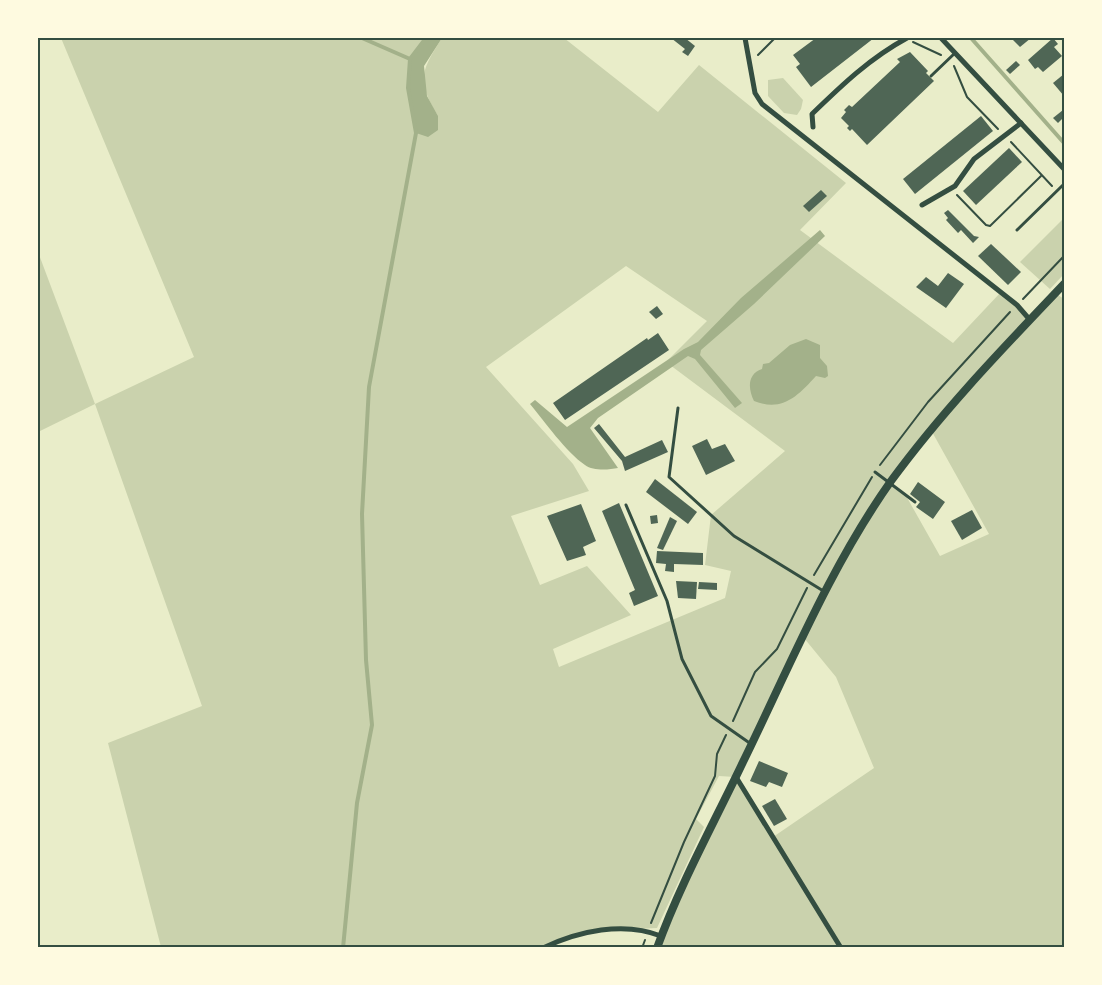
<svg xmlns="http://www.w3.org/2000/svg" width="1102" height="985" viewBox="0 0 1102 985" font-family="'DejaVu Sans',sans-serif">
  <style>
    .green { fill: #cad2ad; fill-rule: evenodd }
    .water { fill: #a3b18a }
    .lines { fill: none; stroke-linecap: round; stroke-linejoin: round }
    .stream { stroke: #a3b18a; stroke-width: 4 }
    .building { fill: #4f6655 }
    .path { stroke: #344e41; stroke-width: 2 }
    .service { stroke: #344e41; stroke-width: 3 }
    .minor { stroke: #344e41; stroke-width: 5 }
    .secondary { stroke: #344e41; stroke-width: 8 }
    .neatline { fill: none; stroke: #344e41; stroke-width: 2 }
  </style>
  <rect width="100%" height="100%" fill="#e9edc9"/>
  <g class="green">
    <path d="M61 38H426L410 59 408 88 438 116C416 80 421 71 442 38H564L658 112 699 65 846 183 800 230 953 343 1001 292 1030 319 1055 293 1064 299V947H657L735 777 719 776 696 819 704 827 657 928 593 931 543 948 161 947 108 743 202 706 95 404 38 432V252L95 404 194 357ZM626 266 707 321 666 362 785 451 711 515 705 565 731 571 725 598 559 667 553 649 631 615 587 566 540 585 511 516 589 491 573 464 486 367ZM931 430 989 534 940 556 905 494 890 483ZM804 638 836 677 874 768 773 837 736 777Z"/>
    <polygon points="783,78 803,100 801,109 797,115 784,113 768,96 768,80"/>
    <polygon points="1064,218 1064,274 1050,289 1020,262"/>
  </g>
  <g class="water">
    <polygon points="426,38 442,38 424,66 427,96 438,116 438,130 428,137 416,133 408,88 410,59"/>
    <path d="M820 230 825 236 754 304 701 350 700 355 742 403 735 408 695 359 688 356 598 418 590 428 618 468C608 470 593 471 585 465 566 452 545 422 530 404L535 400 567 427 684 349 698 342 741 298Z"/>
    <path d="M806 339 820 345V358L827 366 828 376 825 378 816 376C797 397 782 412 754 401 748 389 747 374 762 369L763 364 769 363 790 345Z"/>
  </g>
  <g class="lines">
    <g class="stream">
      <polyline points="362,38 410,59"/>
      <polyline points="971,38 1064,143"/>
      <polyline points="343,948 357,803 372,725 366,660 362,514 369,387 416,133 408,88 410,59 426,38"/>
    </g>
  </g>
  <g class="building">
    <polygon points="671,38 685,38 695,46 688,56 682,52 685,49"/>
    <polygon points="816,38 874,38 811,87 796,67 800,64 793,55"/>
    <polygon points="1011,38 1031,38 1020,47"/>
    <polygon points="1053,38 1058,44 1054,47 1062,56 1043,72 1038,67 1035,69 1028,60"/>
    <polygon points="910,52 928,71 926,73 934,81 867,145 852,129 850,131 847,128 849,126 841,118 846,112 844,110 849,105 852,107 900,62 897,59"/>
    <polygon points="1016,61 1020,65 1010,74 1006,70"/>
    <polygon points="1064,74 1064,96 1053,83"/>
    <polygon points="1063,110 1064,117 1058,123 1053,118"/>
    <polygon points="981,116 993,131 915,194 903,179"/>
    <polygon points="1009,148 1022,162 976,205 963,191"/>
    <polygon points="821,190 827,196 809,212 803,206"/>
    <polygon points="948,210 974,236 979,237 973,243 961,230 958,233 946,220 948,218 944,213"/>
    <polygon points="991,244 1021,272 1008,285 978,256"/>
    <polygon points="948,273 964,284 946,308 916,287 926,277 938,286"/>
    <polygon points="657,306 663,314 656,319 649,312"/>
    <polygon points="658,333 669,350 565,420 553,403 647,338 648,340"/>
    <polygon points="599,424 625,457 662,440 668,452 625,471 622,461 594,428"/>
    <polygon points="707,439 712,449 725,444 735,461 706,475 692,446"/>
    <polygon points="655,479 697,512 688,524 646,492"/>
    <polygon points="918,482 945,502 933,519 916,507 920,502 910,494"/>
    <polygon points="619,503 658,596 634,606 629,593 635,590 602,511"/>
    <polygon points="581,504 596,541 583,547 586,555 567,561 547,516"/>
    <polygon points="972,510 982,528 962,540 951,521"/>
    <polygon points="657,515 658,523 651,524 650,516"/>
    <polygon points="670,517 677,521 663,550 657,548"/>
    <polygon points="657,551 703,553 703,565 674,564 674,572 665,571 666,564 656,563"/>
    <polygon points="676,581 697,582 696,599 678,598"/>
    <polygon points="699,582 717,583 717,590 698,589"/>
    <polygon points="759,761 788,773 782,787 769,782 766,787 750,781"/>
    <polygon points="775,799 787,819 774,826 762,806"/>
  </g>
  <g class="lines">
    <g class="path">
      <polyline points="913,42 941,55"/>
      <polyline points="758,55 775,38"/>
      <polyline points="954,66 967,97 998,129"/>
      <polyline points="1011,142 1052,186"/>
      <polyline points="957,195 986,225 990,226 1041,176"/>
      <polyline points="1023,299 1064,256"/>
      <polyline points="880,465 928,402 1010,312"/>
      <polyline points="814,575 872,477"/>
      <polyline points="733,721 755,672 777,649 807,588"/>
      <polyline points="651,923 684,842 715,776 717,754 726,735"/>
      <polyline points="642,948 645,940"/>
    </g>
    <g class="service">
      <polyline points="931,76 955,53"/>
      <polyline points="1017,230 1064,184"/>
      <polyline points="678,408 669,477 734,536 825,592"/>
      <polyline points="875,472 915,502"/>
      <polyline points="626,505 667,601 682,659 711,716 751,744"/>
    </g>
    <g class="minor">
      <polyline points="745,38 755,93 762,104 1017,305 1030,320"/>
      <polyline points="941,38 1064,169"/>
      <path d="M813 127 812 114C842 85 870 58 907 38"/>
      <polyline points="922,205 955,186 974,159 1021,123"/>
      <polyline points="736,777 841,948"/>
      <path d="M543 948C578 931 624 921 661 936"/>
    </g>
    <path class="secondary" d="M657 948C680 884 714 823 743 762 789 668 830 567 891 481 943 410 1004 347 1064 284"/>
  </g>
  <rect width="1102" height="985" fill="none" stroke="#fefae0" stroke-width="78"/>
  <rect x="39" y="39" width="1024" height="907" class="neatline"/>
</svg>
